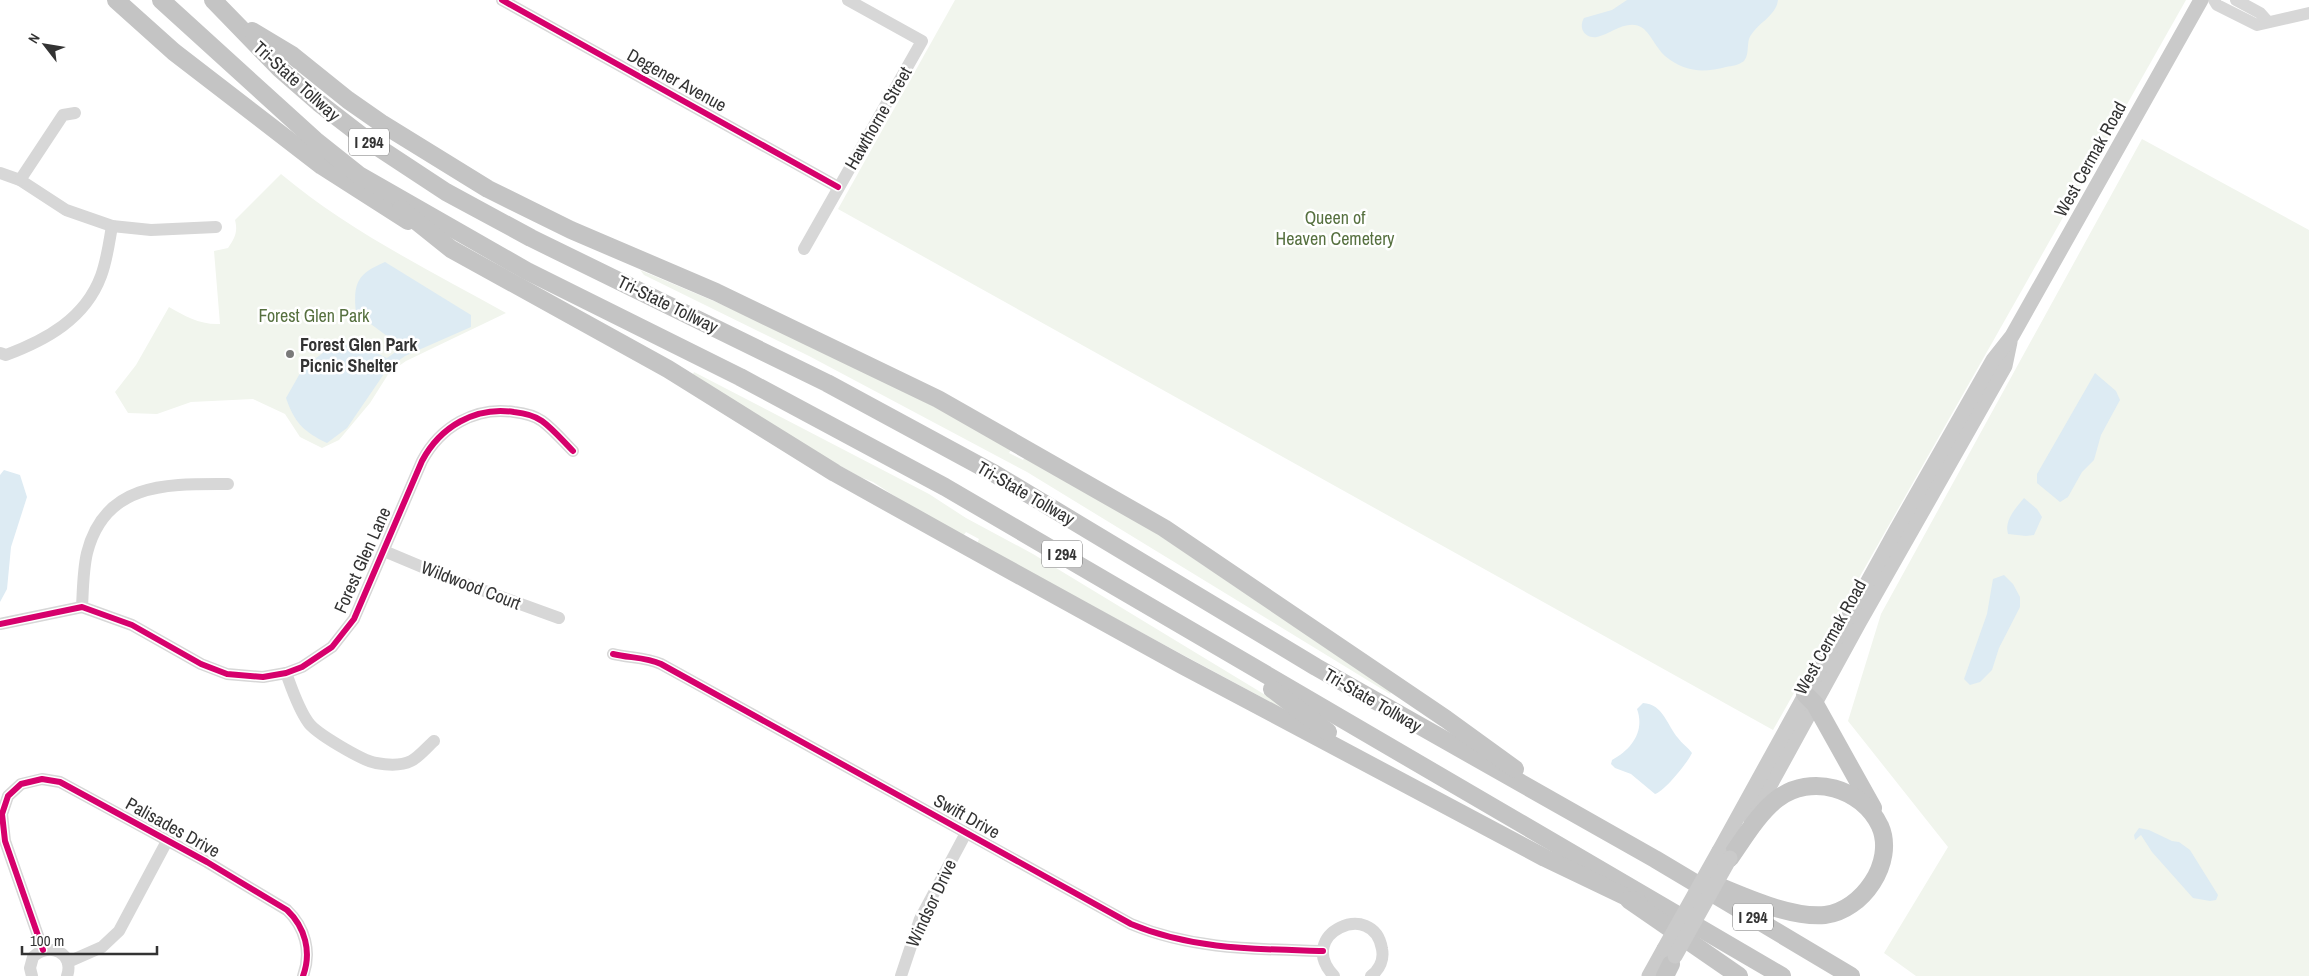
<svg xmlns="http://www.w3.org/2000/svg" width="2309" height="976" viewBox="0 0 2309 976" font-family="'Archivo Narrow',sans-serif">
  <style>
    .green { fill: #f1f5ed }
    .water { fill: #ddebf3 }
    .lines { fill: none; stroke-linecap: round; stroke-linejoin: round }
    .minor { stroke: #d7d7d7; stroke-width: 12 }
    .major { stroke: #cacaca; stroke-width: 15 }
    .highway { stroke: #c4c4c4; stroke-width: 18 }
    .major-bridge { stroke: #cacaca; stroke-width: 15 }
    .cycleway-casing { stroke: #fff; stroke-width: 9 }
    .cycleway { stroke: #d6006c; stroke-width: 6 }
    .poi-dot { fill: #7a7a7a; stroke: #fff; stroke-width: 2 }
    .labels { text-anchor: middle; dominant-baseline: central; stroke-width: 5; stroke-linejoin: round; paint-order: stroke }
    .shield { fill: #fff; stroke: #707070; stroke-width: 1 }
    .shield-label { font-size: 16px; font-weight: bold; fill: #333 }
    .street-label { font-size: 18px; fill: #333; stroke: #fff }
    .park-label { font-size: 18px; fill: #56703f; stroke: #fff }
    .poi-label { font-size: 18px; font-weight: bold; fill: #333; stroke: #fff; text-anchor: start }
  </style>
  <rect width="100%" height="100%" fill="#fff"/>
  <g class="green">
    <polygon points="955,0 2186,0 1773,730 838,209"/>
    <polygon points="2142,139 2309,230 2309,976 1916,976 1884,953 1948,847 1848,721 1881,614"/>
    <path d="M281 174C349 231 429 270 506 313L406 361 389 373 370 403 339 440 322 448 300 437 285 414 253 399 191 402 157 414 128 413 115 392 136 365 169 307C185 316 200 325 220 324L214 251 228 248C235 238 238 232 235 220Z"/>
    <polygon points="640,270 761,321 880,378 1012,448 1009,453 1023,460 1027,454 1129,515 1391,692 1390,694 1027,472 809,356 644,275"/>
    <polygon points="694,372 929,494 966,518 1033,554 1292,711 1291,713 977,544 979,539 966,532 961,539 873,482 860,477 793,439 693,374"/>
  </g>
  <g class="water">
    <path d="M1627 0H1778C1776 17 1756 23 1749 39 1747 46 1749 55 1744 61 1739 65 1732 66 1726 67 1703 73 1684 72 1665 56 1656 48 1650 32 1641 27 1627 19 1610 34 1597 37 1585 39 1578 28 1584 18L1612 10Z"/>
    <path d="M385 262 471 315V327L405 356 388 368 347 428 327 443C304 432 294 422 286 398L303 368 324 352 347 344 368 349 387 358 397 351 387 336 356 313C353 283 357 274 385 262Z"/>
    <polygon points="2095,373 2116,391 2120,400 2101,435 2094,460 2082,472 2068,497 2060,502 2037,483 2037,474"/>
    <polygon points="4,470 20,475 27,497 11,547 7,589 0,602 0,475"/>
    <path d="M2024 498 2037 509 2042 517 2034 535 2026 536 2008 534C2004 520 2016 508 2024 498Z"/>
    <polygon points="2004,575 2013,584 2020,597 2020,607 1999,648 1992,670 1980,682 1970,685 1964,679 1987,614 1993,579"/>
    <path d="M1643 703C1663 704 1667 725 1678 738 1682 744 1688 747 1692 753 1688 762 1665 791 1655 794L1631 774 1615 768 1611 764 1612 760C1632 749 1645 731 1637 709Z"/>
    <polygon points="2139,828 2149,830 2172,841 2179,842 2190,850 2218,895 2216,900 2210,901 2193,898 2152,852 2141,835 2135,840 2134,835"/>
  </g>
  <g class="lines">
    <g class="minor">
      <polyline points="502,0 838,187"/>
      <polyline points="2214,0 2217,5 2257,25 2309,13"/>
      <polyline points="2236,0 2260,13 2268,22"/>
      <polyline points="0,173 20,180 66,210 112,226 151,230 216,227"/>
      <polyline points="20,180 63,115 75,113"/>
      <polyline points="804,249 922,41 848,0"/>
      <path d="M0 353 6 355C46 340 85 319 101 276 107 260 109 243 112 226"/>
      <polyline points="384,551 446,577 559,618"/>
      <path d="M82 607C83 589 83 570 87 553 105 481 169 484 228 484"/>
      <path d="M0 624 82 607 132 625 201 664 227 674 263 677 286 673 302 667 332 647 354 619 422 461C440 427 475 406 514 412 523 413 535 416 542 421 553 429 563 441 573 451"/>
      <path d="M613 654C629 658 646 657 661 664L1131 924C1193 950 1258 949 1323 951"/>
      <path d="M286 673C292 689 298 708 308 722 315 733 363 761 376 763 387 765 401 766 411 761 419 757 427 747 434 741"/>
      <path d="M43 950 5 841 2 814 8 796 21 784 42 779 60 782 207 862 287 910C305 927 312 952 303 976"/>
      <polyline points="68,962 102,947 119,931 167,841"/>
      <path d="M32 976 30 968 33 957C49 941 75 953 67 976"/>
      <polyline points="901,976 920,919 966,833"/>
      <path d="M1334 976C1294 934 1374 898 1382 949 1384 959 1380 969 1371 976"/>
    </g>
    <g class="major">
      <polyline points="1751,820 1859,623 2005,366 2010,342"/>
      <polyline points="1719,851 1895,532 1993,360 2012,336 2201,0"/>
      <polyline points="1649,976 1664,949"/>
    </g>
    <g class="highway">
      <polyline points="116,0 174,52 322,166 408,221"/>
      <polyline points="161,0 315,140 359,175 527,271 740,377 945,487 1782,976"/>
      <polyline points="213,0 280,69 319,103 367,140 446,192 531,238 827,383 995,474 1316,667 1655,859 1851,976"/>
      <polyline points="252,31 292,55 348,100 381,123 488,189 571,230 716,292 938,399 1164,528 1446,719 1515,769"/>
      <polyline points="401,209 451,249 668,369 835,473 966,546 1182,665 1545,858 1639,903"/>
      <polyline points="1272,689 1328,732"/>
      <polyline points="1805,694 1815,704 1873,808"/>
      <path d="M1716 885C1747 898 1792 918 1825 915 1862 911 1896 862 1880 826 1862 788 1811 773 1777 799 1758 814 1744 838 1730 858"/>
      <polyline points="1629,900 1739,976"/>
      <polyline points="1665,976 1671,964"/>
    </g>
    <g class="major-bridge">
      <polyline points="1664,949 1719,851"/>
      <polyline points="1675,956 1730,858"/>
    </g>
    <g class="cycleway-casing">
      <g id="cycleway">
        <polyline points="502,0 838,187"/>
        <path d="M0 624 82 607 132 625 201 664 227 674 263 677 286 673 302 667 332 647 354 619 422 461C440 427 475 406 514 412 523 413 535 416 542 421 553 429 563 441 573 451"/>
        <path d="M613 654C629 658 646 657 661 664L1131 924C1193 950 1258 949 1323 951"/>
        <path d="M43 950 5 841 2 814 8 796 21 784 42 779 60 782 207 862 287 910C305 927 312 952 303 976"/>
      </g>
    </g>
    <use href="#cycleway" class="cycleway"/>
  </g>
  <circle class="poi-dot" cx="290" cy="354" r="5"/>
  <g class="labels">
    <g class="shield">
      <rect x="349" y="128.5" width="40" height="27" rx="4"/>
      <rect x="1042" y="540.5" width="40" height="27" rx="4"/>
      <rect x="1733" y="903.5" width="40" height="27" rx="4"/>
    </g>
    <g class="shield-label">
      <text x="369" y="142">I 294</text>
      <text x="1062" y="554">I 294</text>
      <text x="1753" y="917">I 294</text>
    </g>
    <g class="street-label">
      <text transform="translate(677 80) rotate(29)">Degener Avenue</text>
      <text transform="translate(297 81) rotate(42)">Tri-State Tollway</text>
      <text transform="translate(878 118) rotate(-60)">Hawthorne Street</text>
      <text transform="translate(2090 159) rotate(-61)">West Cermak Road</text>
      <text transform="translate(668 304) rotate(26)">Tri-State Tollway</text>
      <text transform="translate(1026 493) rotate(30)">Tri-State Tollway</text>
      <text transform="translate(362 560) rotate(-66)">Forest Glen Lane</text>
      <text transform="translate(471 585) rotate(21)">Wildwood Court</text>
      <text transform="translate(1830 637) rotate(-61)">West Cermak Road</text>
      <text transform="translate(1373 700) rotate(30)">Tri-State Tollway</text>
      <text transform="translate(967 816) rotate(29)">Swift Drive</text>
      <text transform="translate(173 827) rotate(29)">Palisades Drive</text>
      <text transform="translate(931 903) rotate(-65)">Windsor Drive</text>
    </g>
    <g class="park-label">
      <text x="1335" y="217">Queen of<tspan x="1335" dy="21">Heaven Cemetery</tspan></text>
      <text x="314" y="315">Forest Glen Park</text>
    </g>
    <g class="poi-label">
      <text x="300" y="344">Forest Glen Park<tspan x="300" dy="21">Picnic Shelter</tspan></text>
    </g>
  </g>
  <g transform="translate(45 45) rotate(301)" stroke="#ffffff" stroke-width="4" paint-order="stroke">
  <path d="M0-4L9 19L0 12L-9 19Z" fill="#333333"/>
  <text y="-8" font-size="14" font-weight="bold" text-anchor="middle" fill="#333333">N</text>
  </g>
  <path d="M22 946v8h135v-8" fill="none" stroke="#333333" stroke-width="2.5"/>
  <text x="30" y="946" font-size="15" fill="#333333" stroke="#ffffff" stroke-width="4" paint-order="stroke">100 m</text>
</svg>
